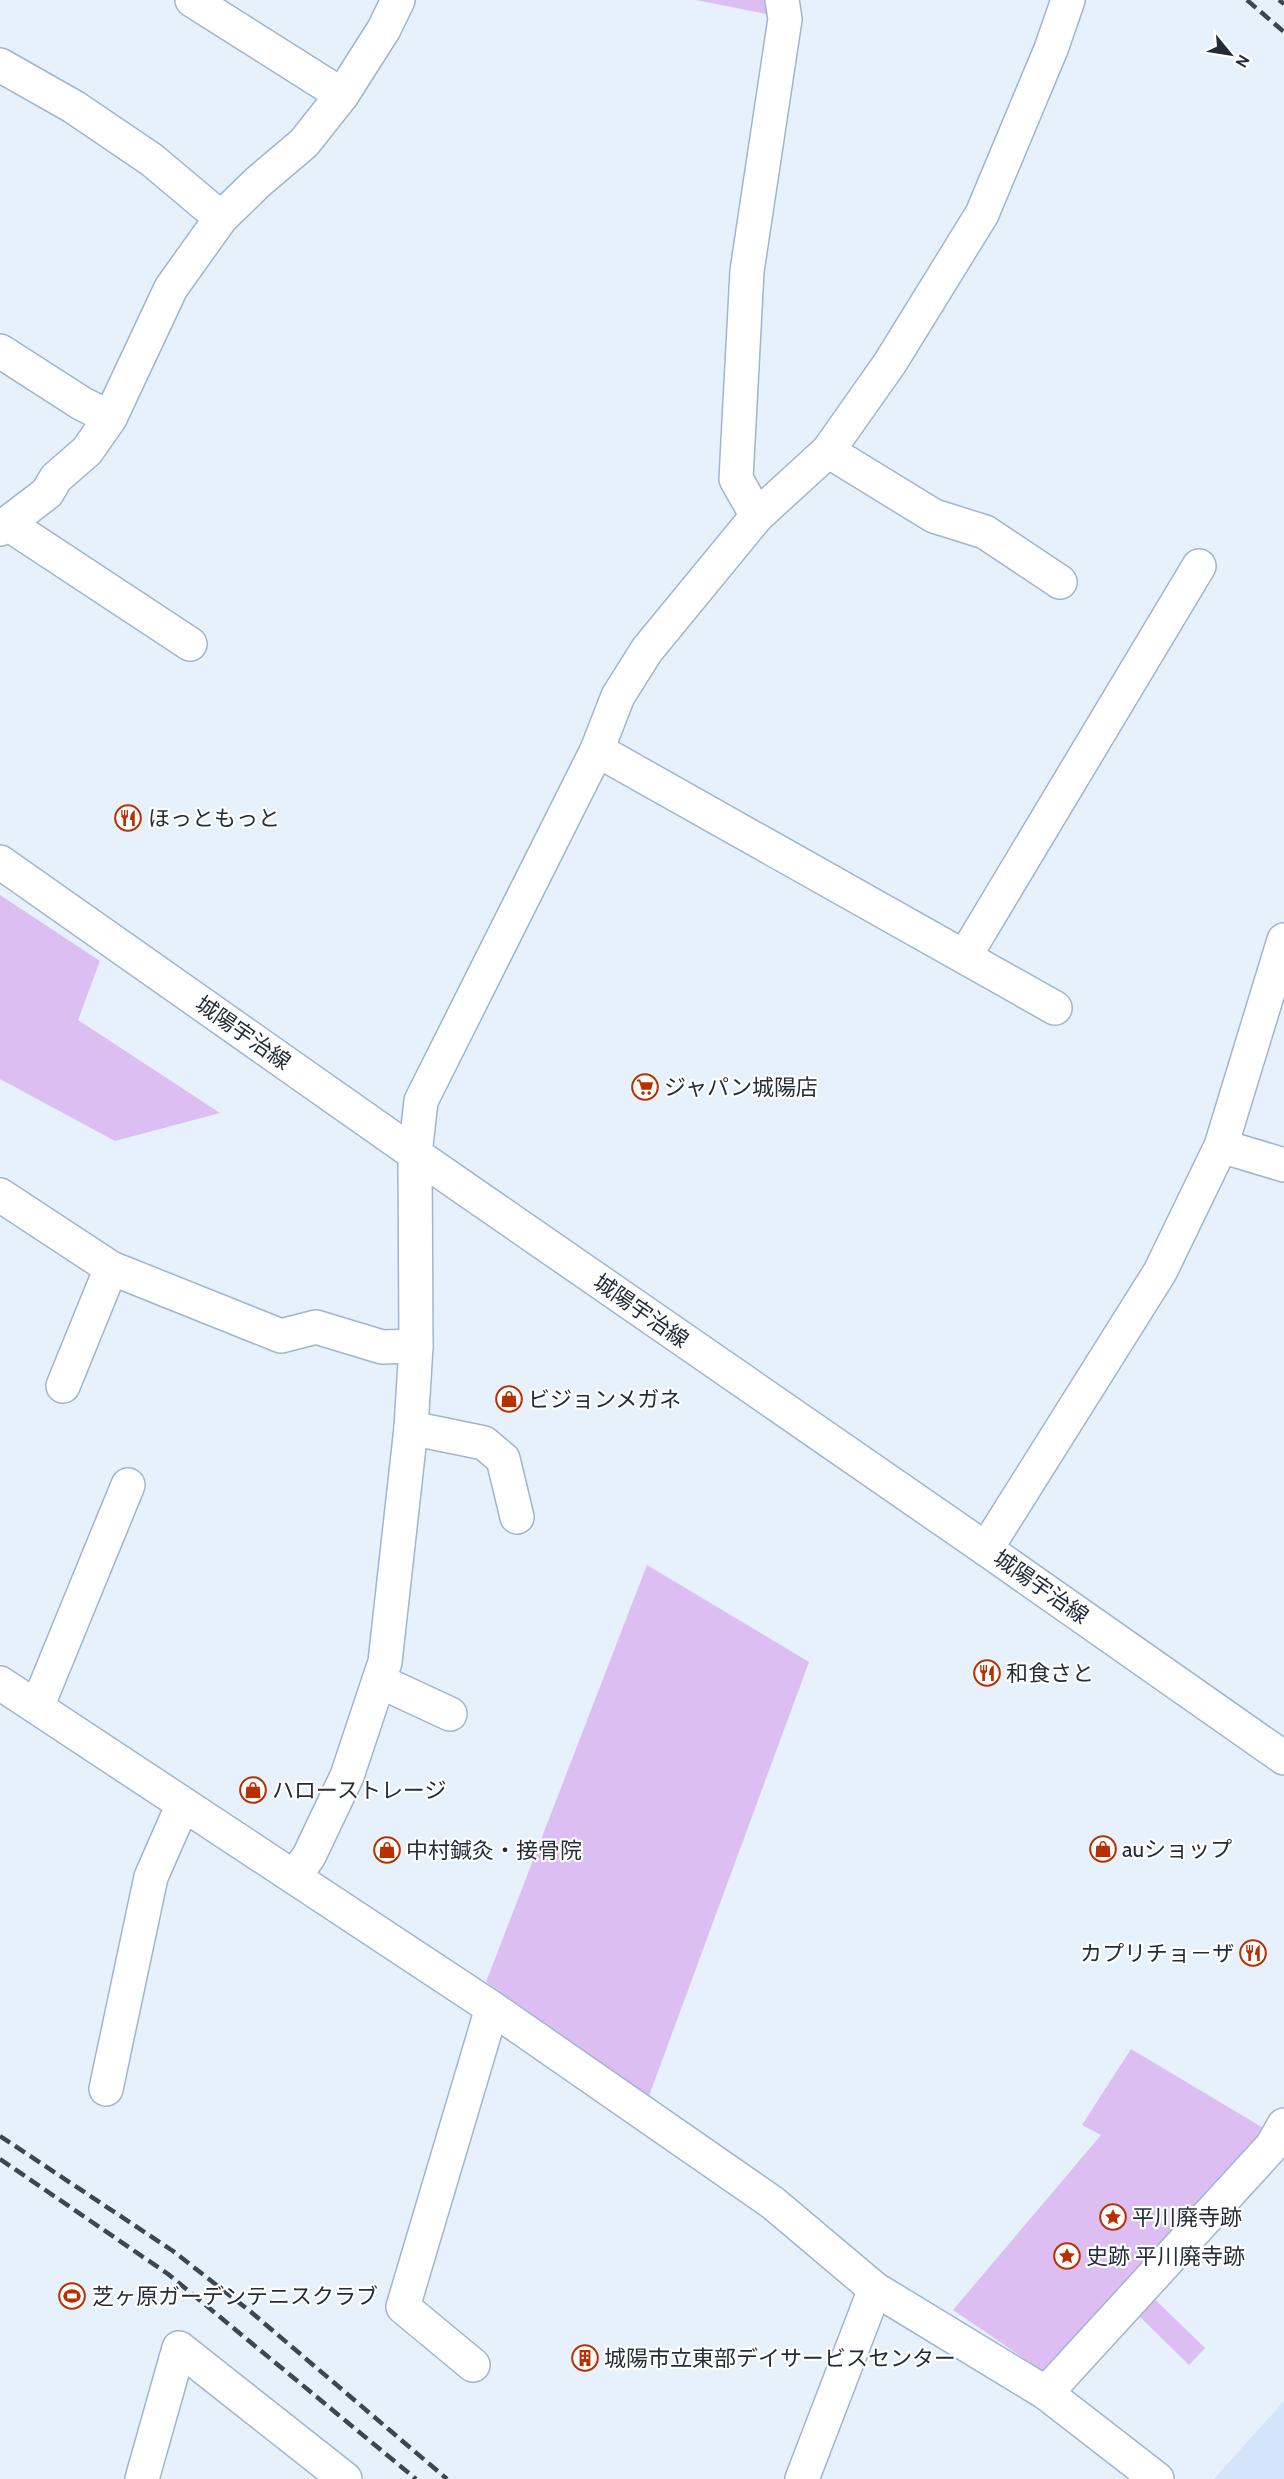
<svg xmlns="http://www.w3.org/2000/svg" width="1284" height="2479" viewBox="0 0 1284 2479" font-family="Cabin,'Noto Sans JP',sans-serif">
  <style>
    .built { fill: #d4e5f9 }
    .green { fill: #dcbef3 }
    .lines { fill: none; stroke-linecap: round; stroke-linejoin: round }
    .street-casing { stroke: #a0b5cf; stroke-width: 36 }
    .primary-casing { stroke: #a0b5cf; stroke-width: 36 }
    .street { stroke: #fff; stroke-width: 33 }
    .primary { stroke: #fff; stroke-width: 33 }
    .rail { stroke: #3e4651; stroke-width: 4.5; stroke-dasharray: 12 6; stroke-linecap: butt }
    .labels { text-anchor: middle; dominant-baseline: central; stroke-width: 4.5; stroke-linejoin: round; paint-order: stroke }
    .poi-label { font-size: 22px; fill: #242c37; stroke: #fff; text-anchor: start }
    .street-label { font-size: 22px; fill: #242c37; stroke: #fff }
  </style>
  <rect width="100%" height="100%" fill="#e7f1fc"/>
  <polygon class="built" points="1284,2401 1284,2479 1214,2479"/>
  <g class="green">
    <polygon points="696,0 770,0 771,15"/>
    <polygon points="0,895 100,961 78,1020 220,1113 115,1141 0,1079"/>
    <polygon points="647,1565 809,1662 649,2096 486,1982"/>
    <polygon points="1131,2049 1265,2129 1136,2281 1205,2348 1189,2365 1140,2317 1112,2347 1092,2327 1047,2374 953,2310 1101,2135 1082,2125"/>
  </g>
  <g class="lines">
    <g class="street-casing">
      <g id="street">
        <polyline points="192,0 342,95"/>
        <polyline points="0,65 74,107 152,160 221,218"/>
        <polyline points="0,351 81,403 110,418"/>
        <polyline points="828,451 934,516 985,532 1060,582"/>
        <polyline points="757,516 736,479 747,271 785,19 782,0"/>
        <polyline points="8,524 190,644"/>
        <polyline points="0,529 47,493 56,478 87,451 110,418 171,288 221,218 258,182 304,143 342,95 384,29 398,0"/>
        <polyline points="597,750 1055,1008"/>
        <polyline points="965,956 1199,566"/>
        <polyline points="1221,1146 1284,1165"/>
        <polyline points="0,1195 111,1268 281,1336 316,1327 382,1347 416,1346"/>
        <polyline points="63,1386 111,1268"/>
        <polyline points="411,1428 484,1443 503,1459 517,1517"/>
        <polyline points="986,1549 1160,1272 1221,1146 1284,940"/>
        <polyline points="379,1681 450,1714"/>
        <polyline points="0,1683 492,2008 773,2203 875,2289 1046,2393 1157,2479"/>
        <polyline points="37,1707 128,1485"/>
        <polyline points="294,1877 309,1856 347,1776 385,1662 411,1428 416,1346 415,1154 421,1101 597,750 618,696 647,650 757,516 828,451 890,363 982,214 1051,49 1068,0"/>
        <polyline points="106,2089 151,1877 183,1804"/>
        <polyline points="473,2365 403,2307 492,2008"/>
        <polyline points="1046,2393 1272,2146 1284,2125"/>
        <polyline points="142,2479 179,2348 345,2479"/>
        <polyline points="802,2479 875,2289"/>
      </g>
    </g>
    <g class="primary-casing">
      <polyline id="primary" points="0,862 415,1154 986,1549 1284,1758"/>
    </g>
    <use href="#street" class="street"/>
    <use href="#primary" class="primary"/>
    <g class="rail">
      <polyline points="1247,0 1284,32"/>
      <polyline points="1279,0 1284,4"/>
      <polyline points="0,2136 173,2251 251,2312 447,2479"/>
      <polyline points="0,2159 168,2274 416,2479"/>
    </g>
  </g>
  <defs>
    <g id="restaurant-ring" transform="scale(1.35)"><circle r="9.5" fill="#fff" stroke="#b93000" stroke-width="1.5"/><path d="M-5-6h1v4h1v-4h1v4h1v-4h1v5L-1.5 .5V6h-2V.5L-5-1ZM5-6V6H3V1.5H1.5Q1.5-4 5-6Z" fill="#b93000"/></g>
    <g id="supermarket-ring" transform="scale(1.35)"><circle r="9.5" fill="#fff" stroke="#b93000" stroke-width="1.5"/><path d="M-6-5.5h2.5l.6 2H6L4.5 2H-2.5L-4.4-4H-6ZM-1.5 3.2a1.3 1.3 0 1 0 .1 0ZM3 3.2a1.3 1.3 0 1 0 .1 0Z" fill="#b93000"/></g>
    <g id="shop-ring" transform="scale(1.35)"><circle r="9.5" fill="#fff" stroke="#b93000" stroke-width="1.5"/><path d="M-5-2.5h2.3a2.7 3.5 0 0 1 5.4 0H5L5.5 6h-11ZM-1.5-2.5h3a1.5 2.3 0 0 0-3 0Z" fill="#b93000"/></g>
    <g id="sight-ring" transform="scale(1.35)"><circle r="9.5" fill="#fff" stroke="#b93000" stroke-width="1.5"/><path d="M0-6L1.8-2.2L6-1.7L2.9 1.2L3.7 5.4L0 3.3L-3.7 5.4L-2.9 1.2L-6-1.7L-1.8-2.2Z" fill="#b93000"/></g>
    <g id="stadium-ring" transform="scale(1.35)"><circle r="9.5" fill="#fff" stroke="#b93000" stroke-width="1.5"/><path d="M0-5a6.5 5 0 1 0 0 10a6.5 5 0 1 0 0-10ZM-3.5-1.8h7v3.6h-7Z" fill="#b93000"/></g>
    <g id="building-ring" transform="scale(1.35)"><circle r="9.5" fill="#fff" stroke="#b93000" stroke-width="1.5"/><path d="M-4-6H4V6H1V3H-1V6H-4ZM-2.5-4.3h1.7v1.8h-1.7ZM.8-4.3h1.7v1.8H.8ZM-2.5-1h1.7V.8h-1.7ZM.8-1h1.7V.8H.8Z" fill="#b93000"/></g>
  </defs>
  <g fill-rule="evenodd">
    <use href="#restaurant-ring" x="128" y="818"/>
    <use href="#supermarket-ring" x="645" y="1087"/>
    <use href="#shop-ring" x="509" y="1399"/>
    <use href="#restaurant-ring" x="987" y="1673"/>
    <use href="#shop-ring" x="253" y="1790"/>
    <use href="#shop-ring" x="1103" y="1849"/>
    <use href="#shop-ring" x="387" y="1850"/>
    <use href="#restaurant-ring" x="1253" y="1953"/>
    <use href="#sight-ring" x="1113" y="2217"/>
    <use href="#sight-ring" x="1067" y="2256"/>
    <use href="#stadium-ring" x="72" y="2296"/>
    <use href="#building-ring" x="585" y="2358"/>
  </g>
  <g class="labels">
    <g class="poi-label">
      <text x="148" y="818">ほっともっと</text>
      <text x="664" y="1087">ジャパン城陽店</text>
      <text x="528" y="1399">ビジョンメガネ</text>
      <text x="1006" y="1673">和食さと</text>
      <text x="272" y="1790">ハローストレージ</text>
      <text x="1122" y="1849">auショップ</text>
      <text x="406" y="1850">中村鍼灸・接骨院</text>
      <text x="1234" y="1953" text-anchor="end">カプリチョ－ザ</text>
      <text x="1132" y="2217">平川廃寺跡</text>
      <text x="1086" y="2256">史跡 平川廃寺跡</text>
      <text x="92" y="2296">芝ヶ原ガーデンテニスクラブ</text>
      <text x="604" y="2358">城陽市立東部デイサービスセンター</text>
    </g>
    <g class="street-label">
      <text transform="translate(243 1033) rotate(35)">城陽宇治線</text>
      <text transform="translate(641 1311) rotate(35)">城陽宇治線</text>
      <text transform="translate(1041 1587) rotate(35)">城陽宇治線</text>
    </g>
  </g>
  <g transform="translate(1230 54) rotate(120)" stroke="#ffffff" stroke-width="4.5" paint-order="stroke">
  <path d="M0-4.5L10 22L0 15L-10 22Z" fill="#242c37"/>
  <text y="-9" font-size="16" font-weight="bold" text-anchor="middle" fill="#242c37">N</text>
  </g>
</svg>
